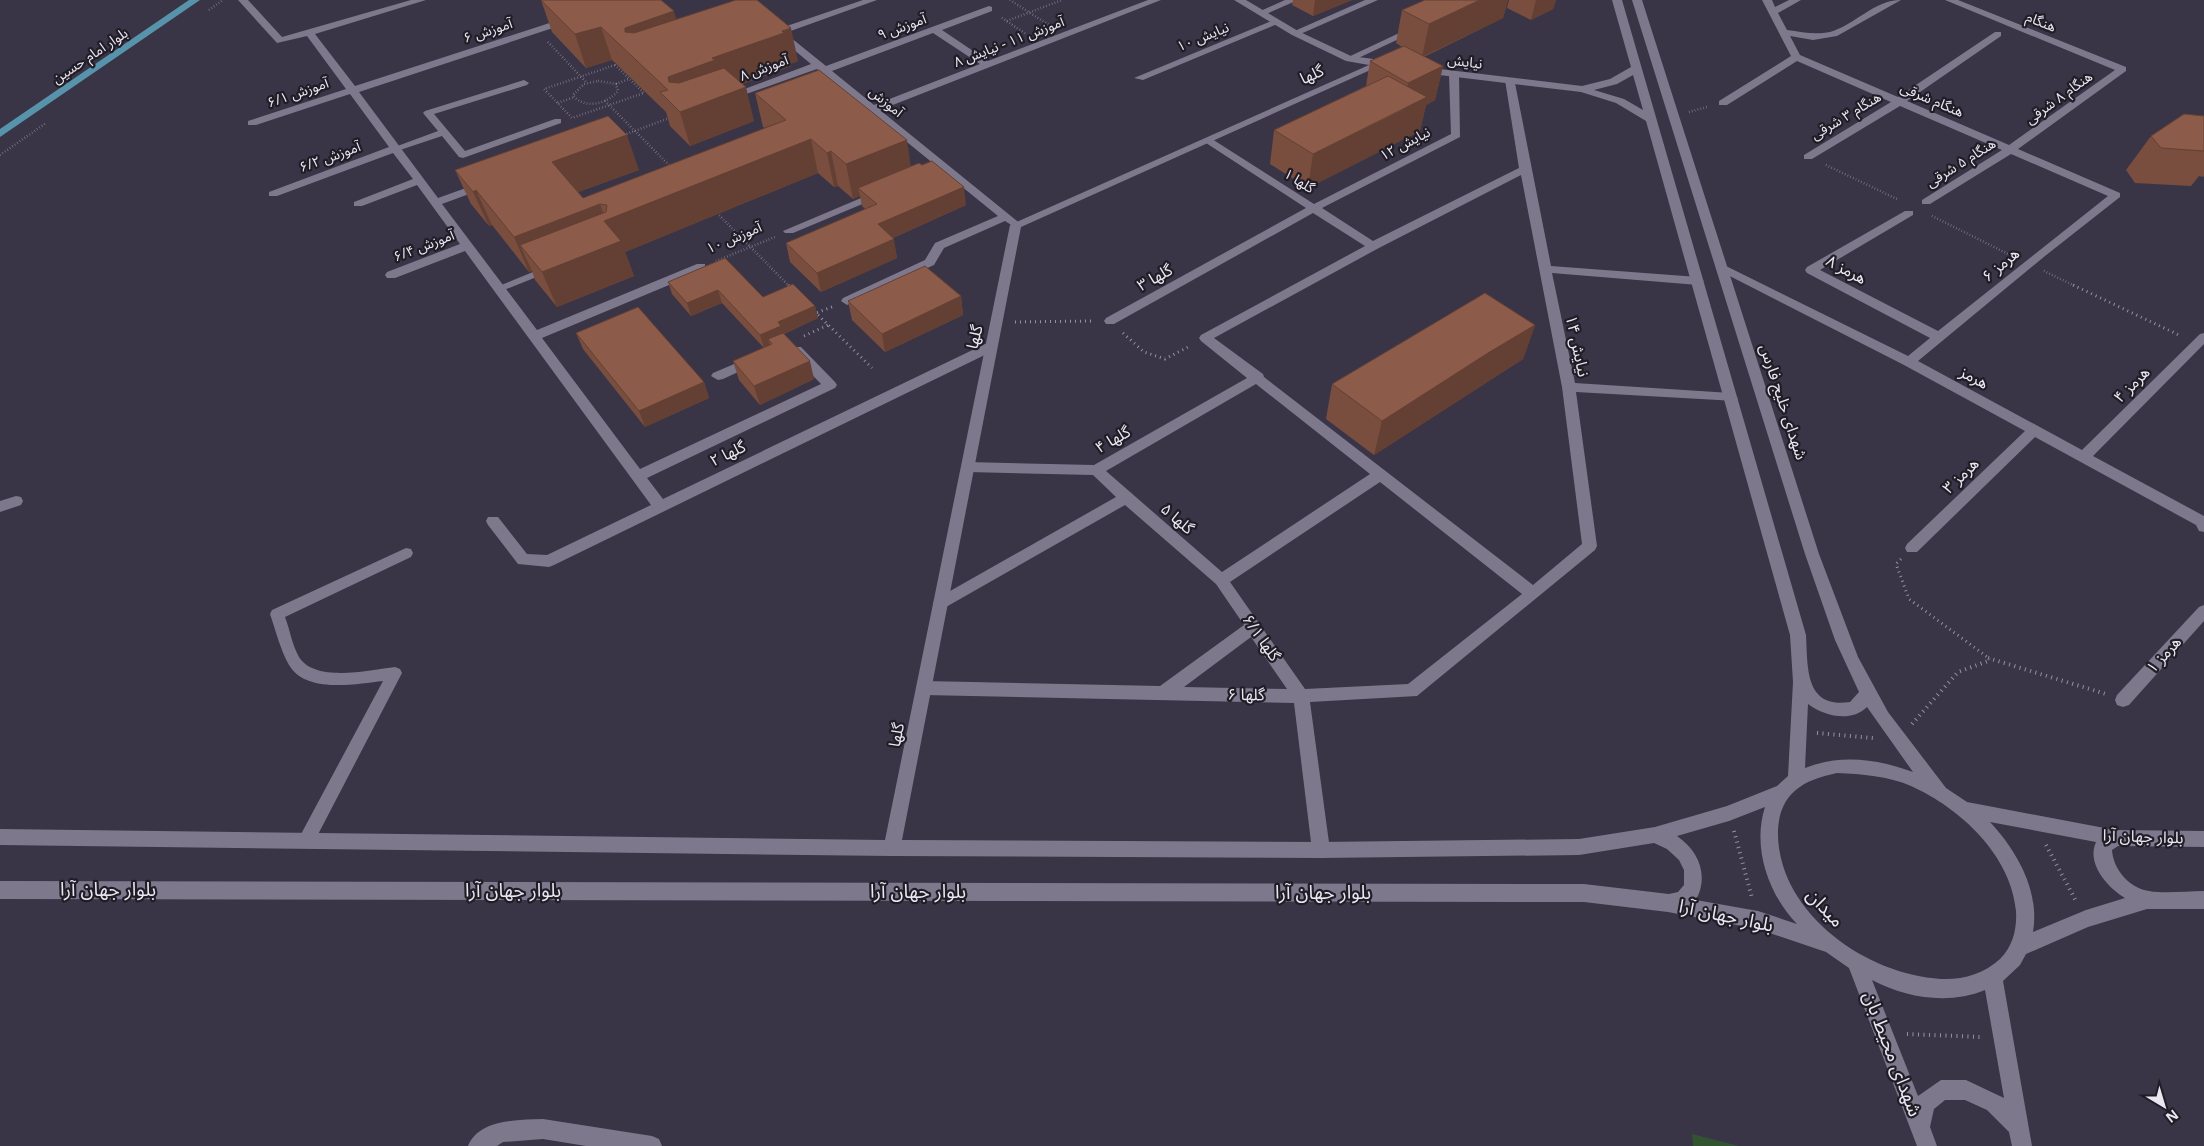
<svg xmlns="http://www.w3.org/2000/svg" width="2204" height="1146" viewBox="0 0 2204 1146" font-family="Georgia,'Noto Sans Arabic',serif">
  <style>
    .green { fill: #325431 }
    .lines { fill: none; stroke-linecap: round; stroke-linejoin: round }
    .path-far2 { stroke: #9691a1; stroke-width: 2.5; stroke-dasharray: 0.5 2.5; stroke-linecap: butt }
    .path-far1 { stroke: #9691a1; stroke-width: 3; stroke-dasharray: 1 4; stroke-linecap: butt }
    .path { stroke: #9691a1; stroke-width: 4; stroke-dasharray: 1 4.5; stroke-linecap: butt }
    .lane { fill: #7e788d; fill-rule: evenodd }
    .street { fill: #7e788d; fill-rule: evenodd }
    .secondary { fill: #7e788d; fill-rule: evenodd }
    .primary { fill: #5794ac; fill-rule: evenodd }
    .wall { fill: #794e3f }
    .shaded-wall { fill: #634033 }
    .building { fill: #8d5b49; stroke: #634033 }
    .labels { text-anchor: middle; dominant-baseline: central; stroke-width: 4.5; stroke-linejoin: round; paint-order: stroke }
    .far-street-label { font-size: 14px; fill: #eae7f3; stroke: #201d26 }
    .street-label { font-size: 16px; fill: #eae7f3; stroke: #201d26 }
    .near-street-label { font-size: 19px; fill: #eae7f3; stroke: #201d26 }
  </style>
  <rect width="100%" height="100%" fill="#3a3447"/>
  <polygon class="green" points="1692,1134 1739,1146 1693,1146"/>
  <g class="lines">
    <g class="path-far2">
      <polyline points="1010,0 1049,25"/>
      <polyline points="209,10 223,0"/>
      <polyline points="1002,18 1026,34"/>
      <polyline points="1007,21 1062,0"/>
      <polyline points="548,42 587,83"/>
      <polygon points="615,65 644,93 572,118 544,89"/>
      <path d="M598 81 616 84 618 91C607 104 584 110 573 95L584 84Z"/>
      <polyline points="616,84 629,79"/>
      <polyline points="605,101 672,168"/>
      <polyline points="558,103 574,97"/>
      <polyline points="1689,112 1707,107"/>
      <polyline points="624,135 672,117"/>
      <polyline points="0,155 46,123"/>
      <polyline points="1826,165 1899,200"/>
      <polyline points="715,211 789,286"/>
      <polyline points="1932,216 2014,257"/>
      <polyline points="716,261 775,237"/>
      <polyline points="2044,271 2075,286"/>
    </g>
    <g class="path-far1">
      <polyline points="788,285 791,288"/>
      <polyline points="2073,285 2181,336"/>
      <polyline points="832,307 816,313 872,368"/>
      <polyline points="1015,322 1094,321"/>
      <polyline points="1123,333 1144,352 1165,359 1190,346"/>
      <polyline points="804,336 828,325"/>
      <polyline points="1901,559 1896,564 1909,599 1990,659"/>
    </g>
    <g class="path">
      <polyline points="1988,658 2106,694"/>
      <polyline points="1912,724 1958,672 1991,660"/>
      <polyline points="1817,733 1873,738"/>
      <polyline points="1734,831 1752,898"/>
      <polyline points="2046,845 2076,901"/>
      <polyline points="1907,1034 1980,1037"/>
    </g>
    <g class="lane">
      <polygon points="524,80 529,83 527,85 434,114 465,151 555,119 561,119 561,123 463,158 459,157 442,136 397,151 392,148 438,131 423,113 425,111"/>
      <polygon points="550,265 555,268 554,270 504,290 500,292 494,288"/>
      <path d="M406 548 411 549 413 553 411 557 285 617C290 630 292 645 299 657 315 683 370 670 395 667L400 669 402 673 312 846 306 848 300 846 298 841 300 836 383 681C356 684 306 694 289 665 280 649 276 631 270 614L272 610Z"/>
    </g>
    <g class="street">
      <polygon points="238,0 248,0 282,37 411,0 426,0 315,34 355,86 565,18 571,18 571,22 359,92 438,198 480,183 488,183 488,187 442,204 537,330 697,264 705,264 705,270 542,338 640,469 821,384 791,353 790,350 791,347 801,347 835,382 837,385 835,388 647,478 663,499 985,344 990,343 996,347 995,350 554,565 549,567 518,564 488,525 486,521 488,517 498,517 527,554 547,555 651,505 465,251 395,278 387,278 385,275 387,272 460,244 417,185 362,206 354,206 354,202 413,179 393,153 277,196 269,196 269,192 389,147 350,94 256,125 248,125 248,121 346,89 307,36 277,43"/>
      <path d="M863 0H877L785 33 826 66 989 6 992 7V11L942 30 988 61 1148 0H1161L880 110 1022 225 1016 228 1005 221 944 248 934 265 847 305 841 301 843 298 925 260 935 243 998 216 817 69 732 99 723 97 811 64 776 35 773 32 775 30ZM933 33 980 64 874 105 832 71Z"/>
      <polygon points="1285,0 1298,0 1264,15 1256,13"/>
      <polygon points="1365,0 1378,0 1298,35 1290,33"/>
      <path d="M1762 0H1772L1775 7 1789 0H1801L1778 13 1787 30C1802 32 1815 35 1830 32 1855 25 1874 0 1901 0L1837 36 1813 40 1790 36 1800 55 1898 97 1995 32H2001V36L1907 101 2009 145 2115 70 1945 0H1958L2126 67V71L2018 149 2120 193V197L2045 256 1918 361 2082 450 2200 334 2204 333V344L2093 456 2204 516V532L2199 531 2196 525 2035 437 1917 552H1907L1905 548 1907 544 2025 431 1904 365 1716 269 1722 265 1726 266 1908 356 1930 338 1807 273 1805 270 1807 267 1905 211H1913V215L1820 270 1938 331 2108 196 2011 154 1930 204H1922V200L2002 150 1900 106 1812 159H1804V155L1891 102 1797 61 1727 105H1719V101L1791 56Z"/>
      <polygon points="1274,20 1282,22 1143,80 1134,78"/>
      <polygon points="1412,27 1420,29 1352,61 1344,59"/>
      <path d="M1454 71 1459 74 1460 137 1322 208 1373 241 1519 168 1505 80 1514 78 1551 266 1698 277 1704 281 1698 285 1552 273 1575 383 1731 393 1738 398 1736 401 1576 392 1597 546 1595 550 1417 696 1310 702 1330 850 1327 856 1321 858 1315 856 1312 850 1294 703 924 695 918 693 916 688 918 683 924 681 1160 686 1244 625 1216 584 1125 505 946 607 941 609 936 607 933 603 936 599 1116 497 1093 475 968 472 961 467 968 462 1094 465 1247 378 1201 341 1199 338 1201 335 1365 246 1313 213 1114 324H1106L1104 321 1106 318 1306 208 1203 141 1208 138 1212 139 1314 204 1451 134 1449 74ZM1521 175 1562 387 1582 544 1533 585 1264 377 1263 374 1214 338 1377 249ZM1256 384 1370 474 1222 572 1106 471ZM1380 482 1522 594 1408 684 1305 689 1230 582ZM1251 637 1287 689 1184 687Z"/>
      <polygon points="880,190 884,191 884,195 793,233 785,233 783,231"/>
      <polygon points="753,356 759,360 758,363 723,379 718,380 711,376 713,373"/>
      <polygon points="16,496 21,497 23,501 21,505 0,512 0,501"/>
      <polygon points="2204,605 2204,621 2129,705 2123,707 2117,705 2115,700 2117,695 2199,607"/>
      <path d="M543 1119 652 1136 659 1139 662 1146H586L543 1139 503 1142 497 1146H468C479 1119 518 1120 543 1119Z"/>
    </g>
    <path class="secondary" d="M1234 0H1246L1298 31 1351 56 1381 60 1386 63 1021 227 902 840 1321 842 1579 839 1655 827 1727 806 1777 786 1788 776 1793 682 1790 635 1646 121 1616 103 1581 92 1423 73 1418 70 1423 67 1582 86 1610 79 1631 67 1612 0H1622L1806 635C1808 666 1804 709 1850 702L1859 692 1835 640 1805 554 1632 0H1642L1819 554 1858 657 1888 712 1946 788 1967 802 2115 830 2204 831V847L2118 846 2112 850C2113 869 2129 888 2149 891 2166 894 2186 891 2204 891V909H2147L2088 927 2026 954 2020 965 2003 981 2032 1146H2012L2009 1132 1987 1110 1965 1100H1945L1934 1109 1930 1127 1937 1146H1917L1849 968 1826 952 1758 929 1668 912 1584 902 0 899V881L1584 884 1669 894 1678 892 1684 885V870L1679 860 1667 849 1654 843 1579 855 1321 858 892 856 0 845V829L885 840 1010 225 1369 65 1346 61 1292 35ZM1633 75 1643 110 1624 99 1594 90 1617 84ZM1808 704C1824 716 1851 723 1867 707L1913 772C1878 759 1840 754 1805 768ZM1837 773C1862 774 1888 776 1911 786 1960 808 2011 855 2016 911 2017 929 2013 946 2000 959 1984 974 1962 980 1941 979 1866 975 1776 912 1778 830 1780 793 1803 780 1837 773ZM1765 807C1752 847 1768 894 1797 924L1758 911 1696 900C1709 876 1699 851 1677 836L1729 821ZM1990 822 2096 842C2086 864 2108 888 2125 898L2086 910 2033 932C2040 891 2017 851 1990 822ZM1872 980C1906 998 1949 1005 1985 990L2004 1098 1966 1080H1941L1918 1096Z"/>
    <polygon class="primary" points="189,0 200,0 0,137 0,129"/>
  </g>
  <g class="wall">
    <polygon points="541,0 661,0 676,20 798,61 790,64 791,66 742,84 754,121 690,146 670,126 666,112 612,60 586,68 552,32"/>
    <polygon points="1293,0 1352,0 1313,16 1292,5"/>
    <polygon points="1425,0 1508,0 1503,18 1424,57 1443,66 1435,100 1426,105 1420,131 1308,188 1270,164 1274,130 1366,86 1370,61 1402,47 1396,43 1402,10"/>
    <polygon points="1509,0 1556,0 1553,9 1531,20 1507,8"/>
    <polygon points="755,93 911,166 966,205 893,238 897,258 821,292 790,262 786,243 865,209 862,206 860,196 853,199 838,186 834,187 818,173 625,252 634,276 557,307 535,280 532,271 529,272 492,225 489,226 471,204 455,170 639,170 578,192 583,198 765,128 763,127"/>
    <polygon points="2204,116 2204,176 2203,177 2199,176 2191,186 2135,183 2126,170 2151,136"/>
    <polygon points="668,282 815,306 818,318 784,334 814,379 760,405 739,380 733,361 764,348 722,303 691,316 672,294"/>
    <polygon points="961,296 963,315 885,352 852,320 848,301"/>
    <polygon points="1535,325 1523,359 1374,455 1326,419 1332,384"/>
    <polygon points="576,333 704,382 709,398 645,427 583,349"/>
  </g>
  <g class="shaded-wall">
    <polygon points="1315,0 1352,0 1313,16"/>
    <polygon points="1480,0 1508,0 1503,18 1422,57 1429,24"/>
    <polygon points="1536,0 1556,0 1553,9 1531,20"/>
    <polygon points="674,11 683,44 625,32 625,28"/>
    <polygon points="601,27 612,60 586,68 575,34"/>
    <polygon points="791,28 798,61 790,64 791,66 723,91 669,82 668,77 712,58"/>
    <polygon points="1443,66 1435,100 1426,105 1420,131 1308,188 1313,154 1403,110 1408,83"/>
    <polygon points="746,87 754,121 690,146 680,112"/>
    <polygon points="627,135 639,170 565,197 552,162"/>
    <polygon points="811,139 818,173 625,252 634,276 557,307 542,272 520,245 532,271 529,272 514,237 600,204 606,220"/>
    <polygon points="907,140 912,174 858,188 860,196 853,199 846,164"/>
    <polygon points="831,151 838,186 834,187 827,153"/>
    <polygon points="964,187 966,205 881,243 878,224"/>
    <polygon points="476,190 492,225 489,226 473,192"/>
    <polygon points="894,239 897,258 821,292 817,273"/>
    <polygon points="718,290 722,303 691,316 687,303"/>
    <polygon points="961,296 963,315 885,352 882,334"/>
    <polygon points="815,306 818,318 783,334 768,339 770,345 764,348 760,335 778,322"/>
    <polygon points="1535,325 1523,359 1374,455 1382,421 1488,353"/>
    <polygon points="810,361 814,379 760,405 754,386"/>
    <polygon points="704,382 709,398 645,427 639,411"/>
  </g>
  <g class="building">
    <polygon points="541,0 661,0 674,11 625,28 625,32 634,33 736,0 757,0 791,28 782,31 784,33 712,58 715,60 668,77 669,82 679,83 724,68 746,87 680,112 660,92 668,90 601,27 575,34"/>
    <polygon points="1425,0 1480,0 1429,24 1402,10"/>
    <polygon points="1404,46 1443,66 1408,83 1370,61"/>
    <polygon points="819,70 907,140 846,164 831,151 827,153 811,139 604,221 621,241 542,272 520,245 606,212 607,205 600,204 514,237 476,190 473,192 455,170 608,116 627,135 552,162 583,198 786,120 755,93"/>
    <polygon points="1388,76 1427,97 1313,154 1274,130"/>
    <polygon points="2184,114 2204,116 2204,151 2161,148 2151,136"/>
    <polygon points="932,161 964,187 878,224 894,239 817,273 786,243 877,204 858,188 919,163 922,165"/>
    <polygon points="725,258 763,297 793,284 815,306 778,322 781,326 760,335 718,290 687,303 668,282"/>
    <polygon points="925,266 961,296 882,334 848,301"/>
    <polygon points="1485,293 1535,325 1488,353 1382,421 1332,384"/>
    <polygon points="638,307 704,382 639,411 576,333"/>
    <polygon points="783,333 810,361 754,386 733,361 772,344 768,339"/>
  </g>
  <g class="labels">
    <g class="far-street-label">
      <text transform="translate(2041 22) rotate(22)">هنگام</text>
      <text transform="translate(902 27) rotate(-20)">آموزش ۹</text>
      <text transform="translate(488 31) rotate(-18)">آموزش ۶</text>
      <text transform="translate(1203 37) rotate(-22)">نیایش ۱۰</text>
      <text transform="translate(1009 42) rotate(-21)">آموزش ۱۱ - نیایش ۸</text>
      <text transform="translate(90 56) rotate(-34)">بلوار امام حسین</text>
      <text transform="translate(1465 62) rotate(7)">نیایش</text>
      <text transform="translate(764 68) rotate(-20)">آموزش ۸</text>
      <text transform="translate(298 93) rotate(-19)">آموزش ۶/۱</text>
      <text transform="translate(2059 98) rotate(-36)">هنگام ۸ شرقی</text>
      <text transform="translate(1932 100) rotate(23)">هنگام شرقی</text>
      <text transform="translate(886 102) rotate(39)">آموزش</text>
      <text transform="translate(1846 116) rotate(-31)">هنگام ۳ شرقی</text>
      <text transform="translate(1405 144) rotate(-28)">نیایش ۱۲</text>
      <text transform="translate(330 157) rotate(-20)">آموزش ۶/۲</text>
      <text transform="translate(1961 163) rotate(-32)">هنگام ۵ شرقی</text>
      <text transform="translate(1299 181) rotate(32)">گلها ۱</text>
      <text transform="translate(734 238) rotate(-23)">آموزش ۱۰</text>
      <text transform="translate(424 246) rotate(-21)">آموزش ۶/۴</text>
    </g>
    <g class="street-label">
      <text transform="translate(1312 75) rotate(-24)">گلها</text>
      <text transform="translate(2001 265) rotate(-40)">هرمز ۶</text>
      <text transform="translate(1846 270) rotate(28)">هرمز ۸</text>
      <text transform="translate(1155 278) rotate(-29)">گلها ۳</text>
      <text transform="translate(975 337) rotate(-76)">گلها</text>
      <text transform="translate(1577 346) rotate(78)">نیایش ۱۴</text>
      <text transform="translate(1974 378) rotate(28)">هرمز</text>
      <text transform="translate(2132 385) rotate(-45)">هرمز ۴</text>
      <text transform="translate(1783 402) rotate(72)">شهدای خلیج فارس</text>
      <text transform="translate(1113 440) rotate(-30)">گلها ۴</text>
      <text transform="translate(728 454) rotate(-26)">گلها ۲</text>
      <text transform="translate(1961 476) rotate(-44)">هرمز ۳</text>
      <text transform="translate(1177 519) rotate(41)">گلها ۵</text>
      <text transform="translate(1261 638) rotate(55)">گلها ۶/۱</text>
      <text transform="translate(2164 655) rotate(-48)">هرمز ۱</text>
      <text transform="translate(1246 695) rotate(1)">گلها ۶</text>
      <text transform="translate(897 735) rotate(-79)">گلها</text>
      <text transform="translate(2143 837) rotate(2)">بلوار جهان آرا</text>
    </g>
    <g class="near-street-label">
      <text x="108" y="890">بلوار جهان آرا</text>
      <text x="513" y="891">بلوار جهان آرا</text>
      <text x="918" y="892">بلوار جهان آرا</text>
      <text x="1323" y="893">بلوار جهان آرا</text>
      <text transform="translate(1825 908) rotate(47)">میدان</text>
      <text transform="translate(1726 916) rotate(12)">بلوار جهان آرا</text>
      <text transform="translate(1892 1054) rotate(69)">شهدای محیط بان</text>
    </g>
  </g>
  <g transform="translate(2164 1106) rotate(142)" stroke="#201d26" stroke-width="4" paint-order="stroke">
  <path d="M0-4L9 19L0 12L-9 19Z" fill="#eae7f3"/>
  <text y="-8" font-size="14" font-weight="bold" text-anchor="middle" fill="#eae7f3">N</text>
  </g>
</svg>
